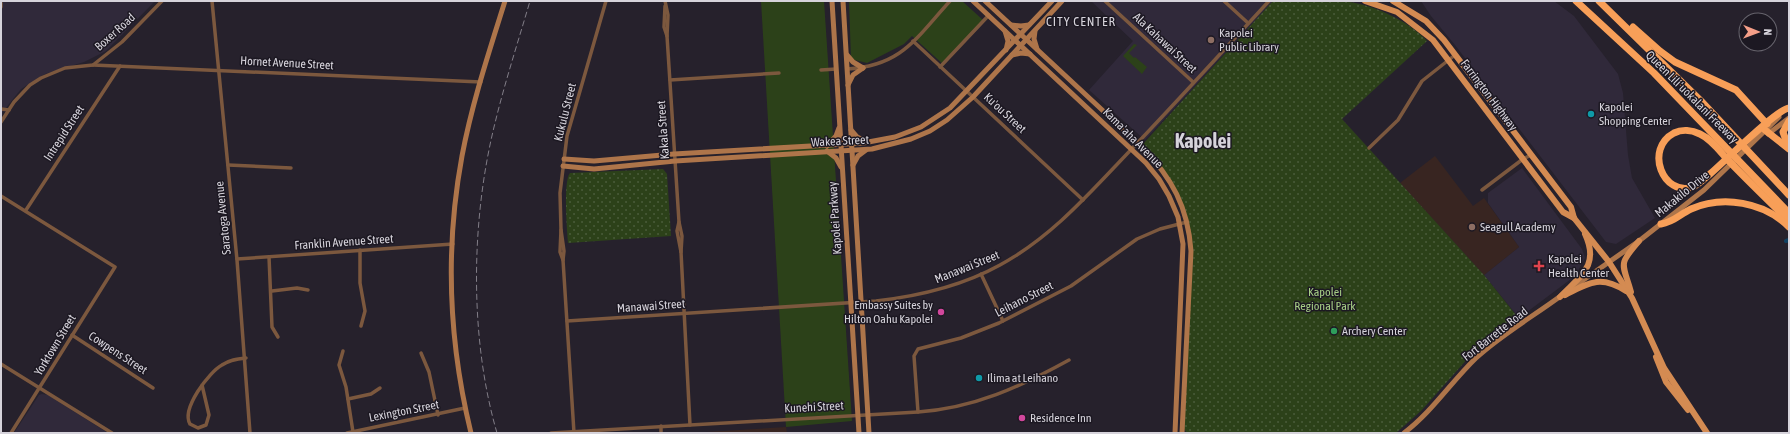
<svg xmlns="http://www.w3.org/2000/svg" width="1790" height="434" viewBox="0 0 1790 434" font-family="'Asap Condensed',sans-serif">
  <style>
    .built { fill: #30293a }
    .education { fill: #382521 }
    .grass { fill: #2c4119 }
    .park { fill: url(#park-dots) }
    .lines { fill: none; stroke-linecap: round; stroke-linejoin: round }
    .canal { stroke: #104061; stroke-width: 4 }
    .street { stroke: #7c583e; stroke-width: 3.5 }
    .secondary { stroke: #ae754a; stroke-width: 5 }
    .primary { stroke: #d48b52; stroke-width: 6 }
    .highway { stroke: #f89f58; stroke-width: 7 }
    .rail { stroke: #827e88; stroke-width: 1; stroke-dasharray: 6 3; stroke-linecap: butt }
    .education-dot { fill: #8d6e63; stroke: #1c1822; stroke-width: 1.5 }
    .culture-dot { fill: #0f9aa8; stroke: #1c1822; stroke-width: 1.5 }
    .health-dot { fill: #e0444e; stroke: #1c1822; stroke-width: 1.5 }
    .hotel-dot { fill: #d1479c; stroke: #1c1822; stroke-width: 1.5 }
    .leisure-dot { fill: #2e9e5b; stroke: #1c1822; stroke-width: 1.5 }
    .labels { text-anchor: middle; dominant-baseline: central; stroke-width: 3; stroke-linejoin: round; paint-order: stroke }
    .street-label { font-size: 12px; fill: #d6d3db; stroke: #1c1822 }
    .poi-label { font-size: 12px; fill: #d6d3db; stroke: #1c1822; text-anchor: start }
    .park-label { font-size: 12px; fill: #a7cf86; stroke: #1c1822 }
    .neighbourhood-label { font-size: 13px; letter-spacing: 1px; fill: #d6d3db; stroke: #1c1822 }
    .town-label { font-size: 20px; font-weight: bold; fill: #d6d3db; stroke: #1c1822 }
  </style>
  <defs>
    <pattern id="park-dots" width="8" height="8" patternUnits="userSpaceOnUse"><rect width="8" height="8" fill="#2c4119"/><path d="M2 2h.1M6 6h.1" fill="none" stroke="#4a5c3a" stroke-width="1.8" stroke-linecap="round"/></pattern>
  </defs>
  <rect width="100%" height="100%" fill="#26212c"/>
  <g class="built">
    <polygon points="1,1 155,1 106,51 84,62 45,74 21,89 1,114"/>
    <polygon points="1091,1 1273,1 1145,140 1089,90 1133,41"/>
    <polygon points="1421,1 1554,1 1574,16 1618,74 1623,93 1628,155 1632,178 1655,218 1616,244 1606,242 1455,45 1431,16"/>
    <polygon points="1522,168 1582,249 1585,258 1575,276 1519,318 1484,275 1519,247 1488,203 1488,193"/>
    <polygon points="42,394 48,395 108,433 14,433 39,395"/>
  </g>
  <g class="education">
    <polygon points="1435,156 1473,206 1484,198 1519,247 1484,275 1400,183"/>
    <polygon points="786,427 787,433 690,433"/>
  </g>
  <g class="grass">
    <polygon points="761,1 824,1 852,421 786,427"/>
    <polygon points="849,1 962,1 983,20 944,65 912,36 904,44 867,63 851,59"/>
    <polygon points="1134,44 1137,45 1129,53 1134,58 1135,57 1147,67 1142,74 1123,56"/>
  </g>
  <g class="park">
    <path d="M1273 1C1296 1 1319 0 1342 1 1370 3 1408 20 1427 41L1342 119 1484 275 1516 315 1470 356 1421 411 1396 433H1187L1184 429 1193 250 1183 205 1143 144Z"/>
    <path d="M663 169 667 174 671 236 568 243C567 231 563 181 570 173Z"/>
  </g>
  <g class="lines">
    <polyline class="canal" points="1786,241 1789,240"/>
    <g class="street">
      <polyline points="212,1 237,260 250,433"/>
      <polyline points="665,1 668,15 667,36 679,222 682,236 681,252 690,425"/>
      <polyline points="1105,1 1193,82"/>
      <polyline points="1224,1 1248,23"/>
      <polyline points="1,3 1,7"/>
      <polyline points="665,6 664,27 667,36"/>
      <polyline points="913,41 1083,200"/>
      <polyline points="93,65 481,82"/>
      <polyline points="940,67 989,15"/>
      <path d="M847 69C902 66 916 38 950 1"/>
      <polyline points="821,70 836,69"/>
      <polyline points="670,80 779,73"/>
      <polyline points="1,109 9,110"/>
      <polyline points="1,122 14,102 30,85 41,78 65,68 93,65 122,42 162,1"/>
      <polyline points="1369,148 1398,120 1422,81 1455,55"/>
      <polyline points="228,165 291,168"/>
      <polyline points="1482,190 1523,159 1531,155"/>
      <polyline points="1,196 115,267 11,433"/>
      <polyline points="26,210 120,66"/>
      <polyline points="679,222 677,231 681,252"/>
      <polyline points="561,230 560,252 563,260"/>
      <polyline points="360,250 360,283 365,311 361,326"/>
      <polyline points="269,257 272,327 278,337"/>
      <polyline points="237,259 453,244"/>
      <polyline points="981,274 1003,321"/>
      <polyline points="272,291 297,288 308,290"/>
      <path d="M567 321 876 301C920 296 962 286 1000 265 1050 238 1087 196 1125 156 1174 105 1221 53 1269 1"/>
      <polyline points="72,335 153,388"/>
      <polyline points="343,351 339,365 346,387 353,432"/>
      <polyline points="421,353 429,372 438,415"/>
      <polyline points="1,364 112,433"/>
      <path d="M202 385 209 415 206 425 198 428 190 424C181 409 209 372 222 365 229 360 237 359 246 358"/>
      <polyline points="348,399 371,394 380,388"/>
      <polyline points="918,412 914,356 918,349 961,338 999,323 1071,286 1137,239 1160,229 1187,222"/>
      <polyline points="661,426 661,433"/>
      <polyline points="347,433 465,408"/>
      <path d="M551 433 918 412C974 408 1020 387 1069 360"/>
      <polyline points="574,433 563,260 564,251 561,230 560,193 567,136 606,1"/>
    </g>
    <g class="secondary">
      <polyline points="832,1 859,433"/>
      <polyline points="843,1 869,433"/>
      <polyline points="973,1 1146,163 1159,179 1169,196 1178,217 1183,244 1175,433"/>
      <path d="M985 1 1142 147C1172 178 1188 207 1191 251L1182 433"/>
      <polyline points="1011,25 1021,26 1029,25"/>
      <polyline points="1005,31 1008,41 1006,50"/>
      <polyline points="1035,31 1034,39 1037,49"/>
      <polyline points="847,55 853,62 863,68"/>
      <polyline points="1012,55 1021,53 1030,54"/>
      <polyline points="848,85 853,75 863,68"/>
      <polyline points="851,130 857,137 868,142"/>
      <polyline points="1768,134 1789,118"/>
      <polyline points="827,146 836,136 839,128"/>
      <polyline points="827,151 836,158 841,167"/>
      <polyline points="564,159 594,161 674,154 863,143 895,137 921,127 950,108 1052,1"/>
      <polyline points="853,165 858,156 866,150"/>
      <polyline points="563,166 594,169 675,161 872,149 911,139 930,131 947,120 973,97 1062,1"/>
      <polyline points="1572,288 1639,241 1704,190 1779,117"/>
      <path d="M471 433C449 343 445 248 462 156 472 103 489 52 505 1"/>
      <path d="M1404 433C1432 412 1451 382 1476 358 1502 334 1534 316 1562 295"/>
    </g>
    <g class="primary">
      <polyline points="1365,1 1397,12 1433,40 1563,212 1574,218"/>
      <polyline points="1393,1 1426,21 1444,40 1571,207 1574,218 1609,262 1632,298 1664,368 1707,433"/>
      <path d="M1631 292C1623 263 1617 266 1639 241"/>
      <path d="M1565 295C1590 282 1601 275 1626 291"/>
      <path d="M1560 297C1580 276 1600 266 1585 234"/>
      <polyline points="1656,357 1666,382 1688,410"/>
    </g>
    <g class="highway">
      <polyline points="1576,1 1654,73 1789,213"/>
      <polyline points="1599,1 1701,101 1789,195"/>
      <polyline points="1633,27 1660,51 1675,62 1736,90 1767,124"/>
      <path d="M1789 108C1777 109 1723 163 1710 174 1705 178 1699 184 1693 187 1663 197 1644 149 1674 133 1682 129 1692 130 1700 134 1711 139 1719 150 1727 159 1745 178 1764 196 1783 215L1789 221"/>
      <polyline points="1765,130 1789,149"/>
      <polyline points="1788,146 1783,132 1789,121"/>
      <path d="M1661 224C1674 222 1680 214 1691 209 1723 195 1764 202 1789 227"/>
    </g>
    <path class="rail" d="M497 433C469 337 471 219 495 123 505 82 518 42 530 1"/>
  </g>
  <g class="education-dot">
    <circle cx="1211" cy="40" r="4"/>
    <circle cx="1472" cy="227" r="4"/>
  </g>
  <g class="culture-dot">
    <circle cx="1591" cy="114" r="4"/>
    <circle cx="979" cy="378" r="4"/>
  </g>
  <path class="health-dot" d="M1537 260h4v4h4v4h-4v4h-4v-4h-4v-4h4z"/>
  <g class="hotel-dot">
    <circle cx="941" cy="312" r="4"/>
    <circle cx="1022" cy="418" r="4"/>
  </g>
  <circle class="leisure-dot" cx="1334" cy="331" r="4"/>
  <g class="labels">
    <g class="street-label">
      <text transform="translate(115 32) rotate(-42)">Boxer Road</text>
      <text transform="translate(1165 43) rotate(43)">Ala Kahawai Street</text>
      <text transform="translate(287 63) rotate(3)">Hornet Avenue Street</text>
      <text transform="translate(1489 95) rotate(53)">Farrington Highway</text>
      <text transform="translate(1692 97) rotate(45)">Queen Liliʻuokalani Freeway</text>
      <text transform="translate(565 112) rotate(-76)">Kukulu Street</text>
      <text transform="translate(1005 113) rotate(43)">Ku'ou Street</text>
      <text transform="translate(663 130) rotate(-94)">Kakala Street</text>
      <text transform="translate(64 133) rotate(-57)">Intrepid Street</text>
      <text transform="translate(1133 138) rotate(45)">Kama'aha Avenue</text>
      <text transform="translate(840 141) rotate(-3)">Wakea Street</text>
      <text transform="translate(1682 194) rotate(-39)">Makakilo Drive</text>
      <text transform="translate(223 218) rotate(-96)">Saratoga Avenue</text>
      <text transform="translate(835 218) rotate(-94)">Kapolei Parkway</text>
      <text transform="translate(344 242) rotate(-4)">Franklin Avenue Street</text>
      <text transform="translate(967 267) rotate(-22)">Manawai Street</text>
      <text transform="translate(1024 299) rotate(-27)">Leihano Street</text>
      <text transform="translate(651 306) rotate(-4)">Manawai Street</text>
      <text transform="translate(1495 334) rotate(-38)">Fort Barrette Road</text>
      <text transform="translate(55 345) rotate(-59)">Yorktown Street</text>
      <text transform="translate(118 353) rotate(33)">Cowpens Street</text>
      <text transform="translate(814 407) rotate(-3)">Kunehi Street</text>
      <text transform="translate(404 411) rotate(-11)">Lexington Street</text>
    </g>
    <g class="poi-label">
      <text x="1219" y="33">Kapolei<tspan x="1219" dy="14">Public Library</tspan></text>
      <text x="1599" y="107">Kapolei<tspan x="1599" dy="14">Shopping Center</tspan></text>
      <text x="1480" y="227">Seagull Academy</text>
      <text x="1548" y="259">Kapolei<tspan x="1548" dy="14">Health Center</tspan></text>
      <text x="933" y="305" text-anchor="end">Embassy Suites by<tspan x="933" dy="14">Hilton Oahu Kapolei</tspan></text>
      <text x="1342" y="331">Archery Center</text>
      <text x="987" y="378">Ilima at Leihano</text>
      <text x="1030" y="418">Residence Inn</text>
    </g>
    <g class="park-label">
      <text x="1325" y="292">Kapolei<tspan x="1325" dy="14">Regional Park</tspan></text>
    </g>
    <g class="neighbourhood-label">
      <text x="1081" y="21">CITY CENTER</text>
    </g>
    <g class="town-label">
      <text x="1203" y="140">Kapolei</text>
    </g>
  </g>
  <rect width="1790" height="434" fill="none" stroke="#d6d3db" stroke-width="4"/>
  <g transform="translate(1758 32) rotate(91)"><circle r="19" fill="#1c1822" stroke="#66636c"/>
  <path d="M0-3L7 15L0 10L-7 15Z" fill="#f49e88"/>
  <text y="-6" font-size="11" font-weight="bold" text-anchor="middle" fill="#d6d3db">N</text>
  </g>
</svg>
